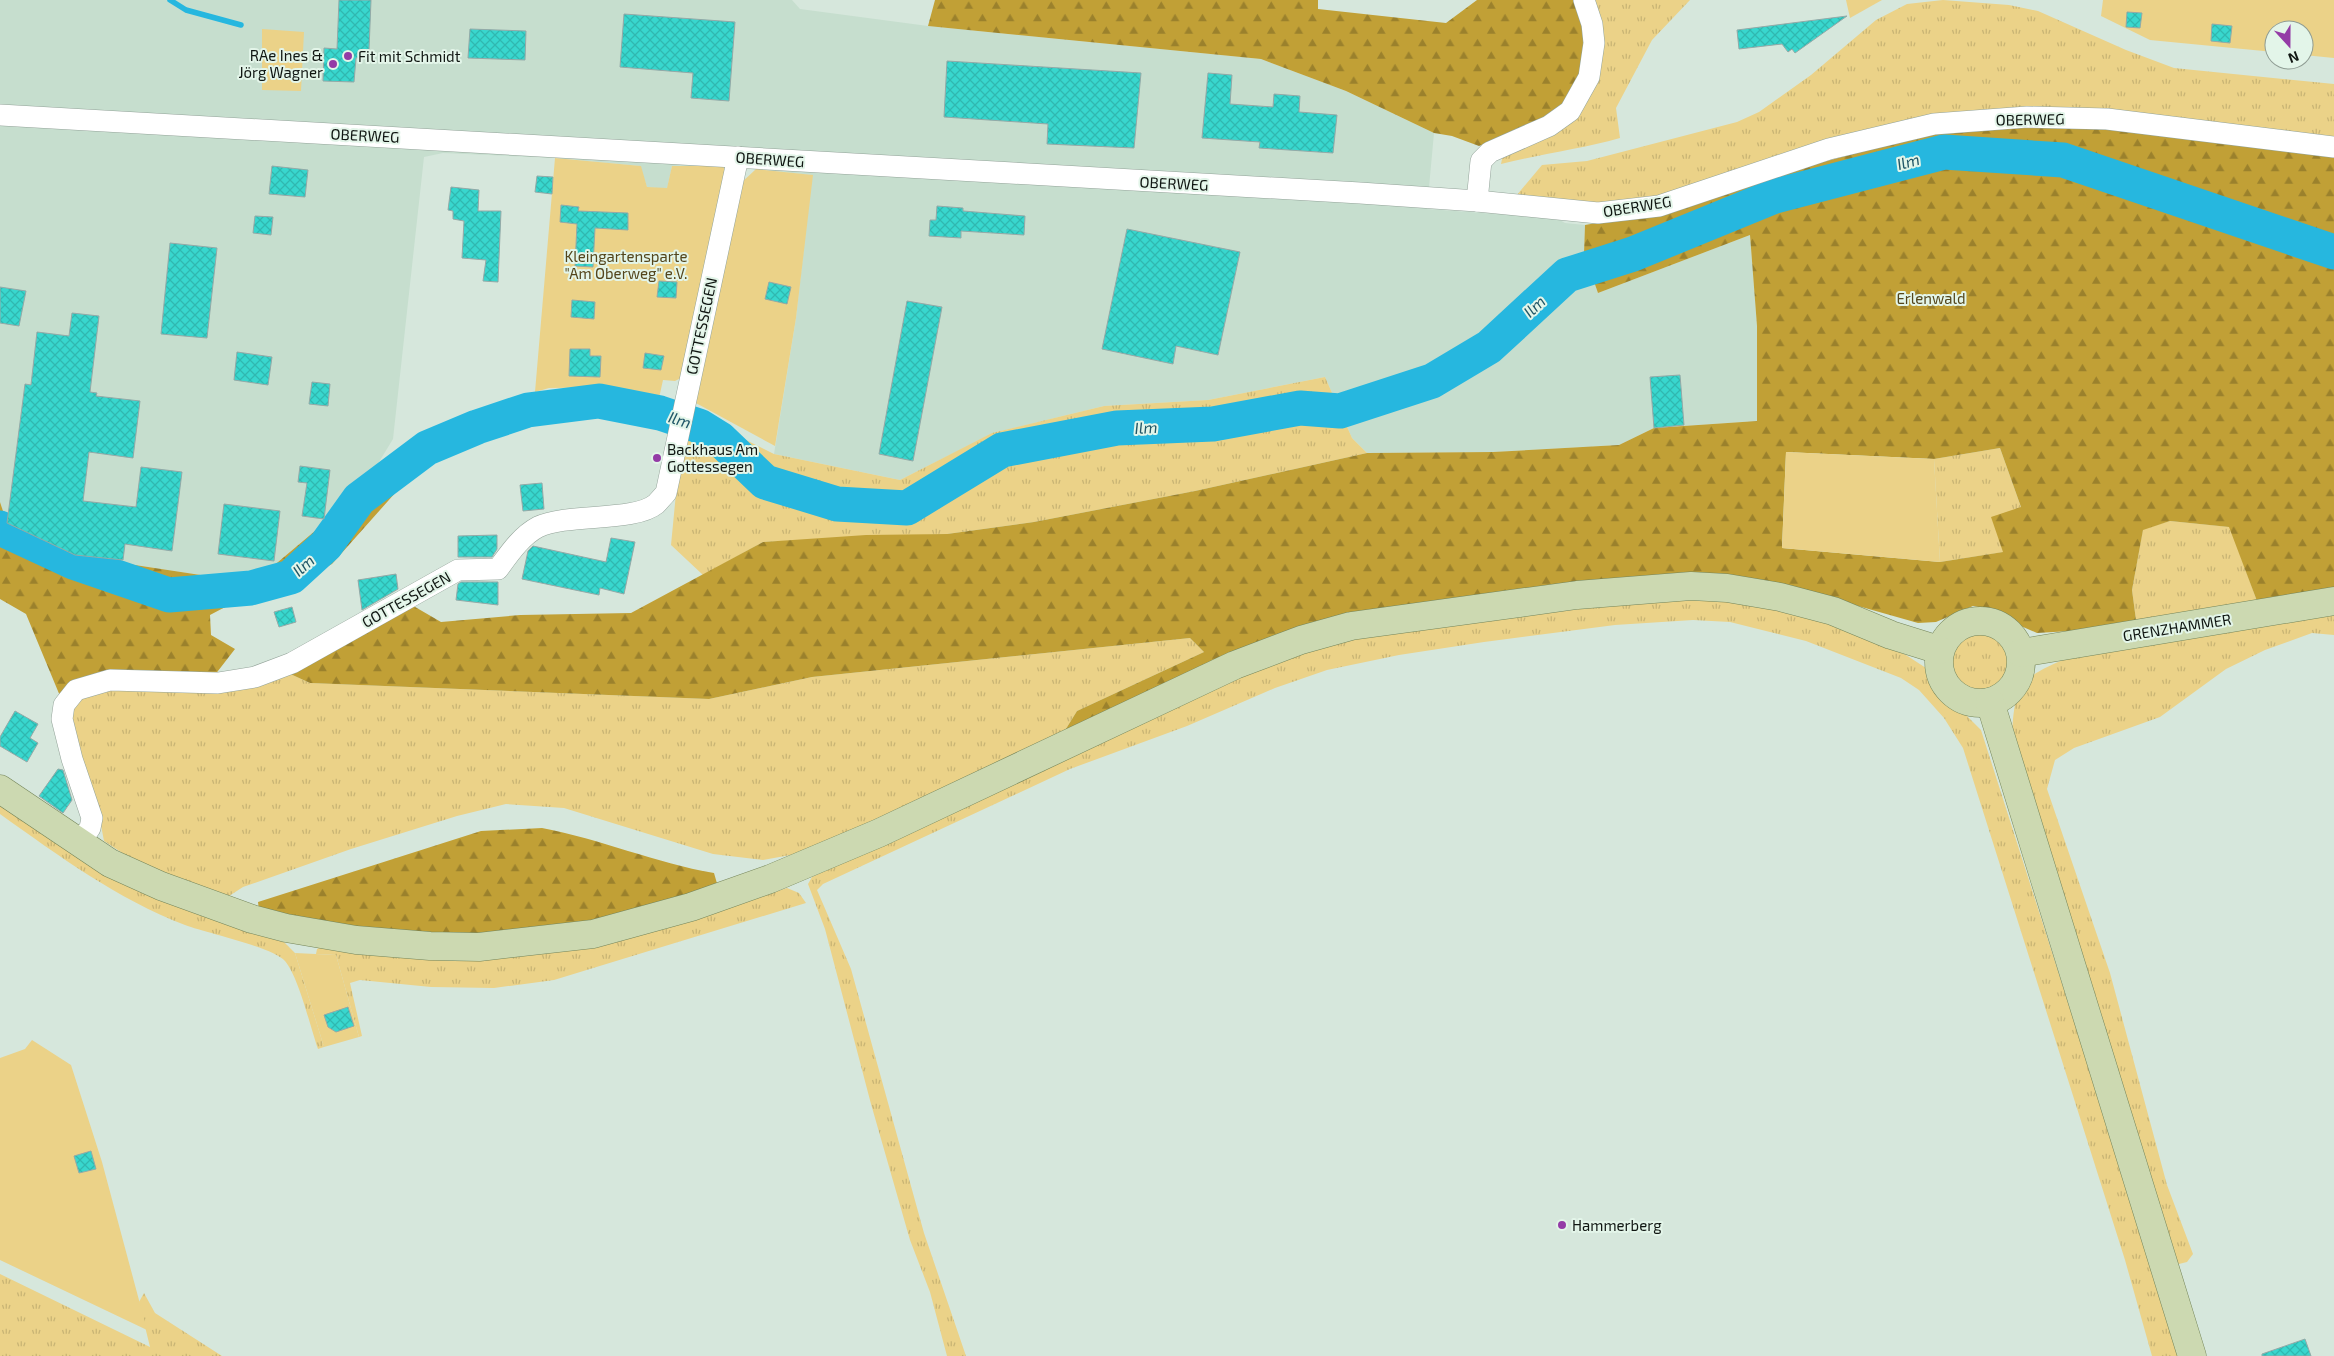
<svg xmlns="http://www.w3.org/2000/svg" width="2334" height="1356" viewBox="0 0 2334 1356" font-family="'Exo 2',sans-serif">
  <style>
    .built { fill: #c6dece }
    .grass { fill: url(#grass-tufts) }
    .forest { fill: url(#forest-firs); fill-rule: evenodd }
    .green { fill: #ebd288 }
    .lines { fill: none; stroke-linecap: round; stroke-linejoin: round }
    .stream { stroke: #26b7df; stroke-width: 5.5 }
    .river { stroke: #26b7df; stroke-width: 35 }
    .building { fill: url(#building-cross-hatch); stroke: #94a9a7 }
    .minor-casing { stroke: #93a399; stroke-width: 22 }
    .major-casing { stroke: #748458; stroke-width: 29 }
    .minor { stroke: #fff; stroke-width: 21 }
    .major { stroke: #ccd9b1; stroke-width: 28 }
    .poi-dot { fill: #943ba6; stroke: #e3f5e9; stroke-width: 2 }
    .labels { text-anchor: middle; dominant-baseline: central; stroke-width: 4; stroke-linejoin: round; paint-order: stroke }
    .poi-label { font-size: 15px; fill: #101612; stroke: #e3f5e9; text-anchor: start }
    .street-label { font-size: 15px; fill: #101612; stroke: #e3f5e9 }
    .park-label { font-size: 15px; fill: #53451b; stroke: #e3f5e9 }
    .water-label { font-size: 16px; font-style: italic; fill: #205667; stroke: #e3f5e9 }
  </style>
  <defs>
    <pattern id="grass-tufts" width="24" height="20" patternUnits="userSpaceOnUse" patternTransform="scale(1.25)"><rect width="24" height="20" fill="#ebd288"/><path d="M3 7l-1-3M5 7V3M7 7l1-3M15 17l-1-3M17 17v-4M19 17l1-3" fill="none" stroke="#c8b474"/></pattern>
    <pattern id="forest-firs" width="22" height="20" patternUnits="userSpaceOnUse" patternTransform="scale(1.25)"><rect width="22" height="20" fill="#c1a036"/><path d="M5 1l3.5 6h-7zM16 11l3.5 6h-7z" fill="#9b812c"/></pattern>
    <pattern id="building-cross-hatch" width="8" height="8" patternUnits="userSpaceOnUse" patternTransform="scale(1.25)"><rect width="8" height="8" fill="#38d7ce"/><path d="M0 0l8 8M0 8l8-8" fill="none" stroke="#30b8b0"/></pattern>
  </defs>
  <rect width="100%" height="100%" fill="#d6e7dc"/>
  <polygon class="built" points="0,0 792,0 800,9 928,26 1261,59 1346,91 1434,133 1427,209 1556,218 1565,223 1585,225 1584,253 1598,293 1750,235 1757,326 1757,421 1654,428 1619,445 1493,452 1367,453 1352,438 1325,377 1208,400 1104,406 993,433 900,480 774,454 796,318 812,175 723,166 672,166 667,189 647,187 640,166 555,158 443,153 424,157 393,439 360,493 253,583 76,556 7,523 0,502"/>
  <g class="grass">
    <path d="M1593 0H1690L1652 40 1616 108 1620 138C1581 149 1541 154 1501 164L1503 154C1548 131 1595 119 1601 61 1603 44 1596 18 1593 0Z"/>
    <polygon points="1943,0 2009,5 2038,11 2126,50 2174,68 2334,84 2334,140 2052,109 1627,202 1585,202 1516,196 1542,165 1587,161 1737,122 1759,112 1811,75 1876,20 1907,4"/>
    <polygon points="1325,377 1352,438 1367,453 1195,491 1034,522 947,534 763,542 703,575 671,545 677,483 687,431 697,438 692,434 694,414 774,454 900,480 992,433 1104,406 1208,400"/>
    <polygon points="2000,448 2021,507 2004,552 1940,562 1934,459"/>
    <polygon points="2170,521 2230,527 2257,601 2136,620 2132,590 2143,529"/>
    <polygon points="1698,597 1779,609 1847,627 1906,655 1926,668 1937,690 1948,704 1966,715 1981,730 2181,1356 2152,1356 2125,1260 1963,748 1944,718 1919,690 1901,678 1806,641 1730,622 1693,620 1615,625 1484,642 1399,655 1327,670 1275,688 1187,726 1070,769 823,884 817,890 851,969 924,1233 966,1356 947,1356 930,1292 910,1240 871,1104 825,929 808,884 812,877 1190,699 1272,663 1362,636 1660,599"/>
    <path d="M2334 613V635L2312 633 2265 650 2226 669 2160 717 2074 748 2055 760 2047 789 2110 973 2167 1185 2193 1254 2187 1262 2179 1264 2172 1257 2012 738C2014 682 2022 677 2072 656Z"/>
    <circle cx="1979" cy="661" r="31"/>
    <polygon points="1190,638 1204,652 1077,711 1064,732 822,844 796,854 763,860 713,854 564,808 506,804 457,816 351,849 243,887 226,898 136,862 104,841 100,820 69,729 71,708 84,695 102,689 286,672 310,683 709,699 812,677"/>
    <path d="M0 805 283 941 295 953 324 1047 318 1049C310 1026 299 978 285 961 273 947 206 933 185 925 117 899 59 856 0 814Z"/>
    <polygon points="787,888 799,893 806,903 554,980 494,988 431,987 360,980 350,983 362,1036 359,1037 336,955 316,954 317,949 325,945 750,900"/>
    <polygon points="0,1274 150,1347 139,1302 144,1293 155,1313 222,1356 0,1356"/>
  </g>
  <g class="forest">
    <polygon points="935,0 1318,0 1318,9 1446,23 1477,0 1574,0 1587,37 1577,91 1553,117 1479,146 1452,136 1434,133 1346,91 1261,59 928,26"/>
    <path d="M2023 127 2105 128 2334 153V589L2257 601 2229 527 2170 521 2143 530 2132 590 2136 620 2070 631 2037 633 2014 623 1995 610 1973 606 1936 622 1918 623 1844 602 1749 579 1329 619 1064 732 1077 711 1204 652 1190 638 812 677 709 699 310 683 286 672 410 604 441 622 520 615 631 613 763 542 866 535 947 534 1034 522 1195 491 1367 453 1493 452 1619 445 1654 428 1757 421V326L1750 235 1598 293 1584 253 1585 225 1663 211 1746 183 1934 132ZM2000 448 2021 507 1991 517 2003 552 1940 562 1782 548 1786 452 1934 459Z"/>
    <polygon points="404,483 332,564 257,602 229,605 210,615 211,635 235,649 211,680 147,677 60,696 26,614 0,599 0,502 7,523 76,556 253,583 360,493"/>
    <path d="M542 828C601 839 655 863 714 873L718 887 598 921 480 935 413 934 344 926 259 910 258 902 481 831Z"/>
  </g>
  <g class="green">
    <polygon points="1846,0 1882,0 1850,18"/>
    <polygon points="2103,0 2334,0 2334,58 2304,55 2304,30 2274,30 2274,52 2150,40 2101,16"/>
    <polygon points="262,29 304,32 301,91 262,90"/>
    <polygon points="555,158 641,166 647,187 667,188 672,166 723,166 727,174 681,378 675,381 663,380 659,398 615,387 549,388 535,392"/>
    <polygon points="756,169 813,175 796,318 775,446 694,402 740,184"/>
    <polygon points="1786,452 1934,459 1940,562 1782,548"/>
    <polygon points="295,953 336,955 359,1037 324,1047"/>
    <polygon points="32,1040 71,1065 102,1162 147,1330 0,1260 0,1058 25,1049"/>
  </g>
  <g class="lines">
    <polyline class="stream" points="170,0 186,10 241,25"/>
    <polyline class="river" points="0,528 73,562 169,595 251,588 291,577 326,545 359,499 427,448 477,427 528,410 599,401 660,413 699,426 720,439 765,482 837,504 907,508 1002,450 1117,428 1213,424 1300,408 1340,411 1432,381 1489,347 1567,275 1633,254 1775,196 1944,152 2063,160 2334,252"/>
  </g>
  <g class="building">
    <polygon points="339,0 371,0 369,50 364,50 363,58 356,58 354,82 323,81 324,48 337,49"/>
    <polygon points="2127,12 2142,13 2140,28 2126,27"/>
    <polygon points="624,14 735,22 729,101 691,98 693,73 620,67"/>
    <polygon points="1847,16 1795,53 1792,49 1788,52 1782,44 1739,49 1737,30"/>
    <polygon points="2212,24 2232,26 2230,43 2211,41"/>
    <polygon points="470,29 526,31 525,60 468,58"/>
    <polygon points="947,61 1141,73 1134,148 1047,144 1048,124 944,117"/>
    <polygon points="1208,73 1232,75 1230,104 1273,107 1274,94 1300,96 1299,112 1337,115 1333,153 1259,148 1260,142 1202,138"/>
    <polygon points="272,166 308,170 305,197 269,194"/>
    <polygon points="537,176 553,177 552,194 535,192"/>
    <polygon points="451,187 479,190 478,211 501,211 498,282 483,281 486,260 462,258 464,221 453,219 453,211 448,210"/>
    <polygon points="561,205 579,207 578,211 628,213 628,230 595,228 593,267 575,266 577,224 560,222"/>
    <polygon points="937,206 963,208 963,211 1025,216 1024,235 961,231 961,238 929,236 930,220 936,220"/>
    <polygon points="255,216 273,217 271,235 253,233"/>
    <polygon points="1127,229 1240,252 1218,355 1176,346 1173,364 1102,349"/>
    <polygon points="170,243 217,248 207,338 161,334"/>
    <polygon points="659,281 677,282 676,298 657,297"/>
    <polygon points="769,282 791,287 787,304 765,299"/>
    <polygon points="0,287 26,291 19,326 0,323"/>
    <polygon points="572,300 595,302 594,319 571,317"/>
    <polygon points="907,301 942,307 913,461 879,454"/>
    <polygon points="72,313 99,316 90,392 97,393 96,396 140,401 133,458 89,452 83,501 136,507 141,467 182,472 172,551 125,544 123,560 75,555 7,523 25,384 31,385 37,332 69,336"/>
    <polygon points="570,349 590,349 590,356 601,356 600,377 569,376"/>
    <polygon points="237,352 272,357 268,385 234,380"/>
    <polygon points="645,353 664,356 661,370 643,368"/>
    <polygon points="1680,375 1684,425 1654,428 1650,377"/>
    <polygon points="312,382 330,384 328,406 309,404"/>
    <polygon points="300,466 330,470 324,519 302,516 307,483 298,482"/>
    <polygon points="542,483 544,509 523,511 520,485"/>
    <polygon points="224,504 280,511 274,561 218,554"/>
    <polygon points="497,535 497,549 492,557 458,557 458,536"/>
    <polygon points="611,538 635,542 624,594 600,588 599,595 522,579 528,551 533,546 606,562"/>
    <polygon points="396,574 398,589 362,610 358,580"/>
    <polygon points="461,582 498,582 498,605 456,600 458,584"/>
    <polygon points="292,607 296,622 279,627 274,612"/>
    <polygon points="15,711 38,724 30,738 38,743 27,762 0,746 0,737"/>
    <polygon points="58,769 63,770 72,800 63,813 39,796"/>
    <polygon points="348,1007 354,1026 336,1032 328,1027 324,1015"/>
    <polygon points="91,1151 96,1169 79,1173 74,1156"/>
    <polygon points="2305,1339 2311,1356 2262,1356 2262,1354"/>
  </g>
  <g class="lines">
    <g class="minor-casing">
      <g id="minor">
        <polyline points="0,115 1360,193 1477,201 1598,213 1659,206 1829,149 1934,124 2027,117 2107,119 2334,147"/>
        <polyline points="1477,201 1481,161 1490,152 1549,126 1570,111 1589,77 1594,43 1592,24 1584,0"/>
        <path d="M79 843 90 828 92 818 72 759 62 719 64 705 76 690 110 680 218 683 255 677 292 663 458 570 498 569C509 554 521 536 538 527 567 513 634 522 656 504 659 501 663 496 666 493L738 157"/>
      </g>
    </g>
    <g class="major-casing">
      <g id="major">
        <circle cx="1980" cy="662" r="41"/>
        <polyline points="2021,653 2334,601"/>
        <polyline points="1990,702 2192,1356"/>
        <polyline points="0,789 110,863 161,886 252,919 286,928 356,940 430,946 479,947 593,934 691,907 770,879 879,833 1235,665 1301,640 1351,626 1577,595 1691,586 1727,588 1780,597 1833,611 1891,635 1939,650"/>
      </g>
    </g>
    <use href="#minor" class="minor"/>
    <use href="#major" class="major"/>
  </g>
  <g class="poi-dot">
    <circle cx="348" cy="56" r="5"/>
    <circle cx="333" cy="64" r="5"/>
    <circle cx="657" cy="458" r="5"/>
    <circle cx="1562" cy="1225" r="5"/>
  </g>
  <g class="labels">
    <g class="poi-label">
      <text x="323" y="55" text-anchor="end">RAe Ines &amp;<tspan x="323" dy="17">Jörg Wagner</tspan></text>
      <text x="358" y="56">Fit mit Schmidt</text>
      <text x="667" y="449">Backhaus Am<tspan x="667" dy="17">Gottessegen</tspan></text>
      <text x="1572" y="1225">Hammerberg</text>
    </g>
    <g class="street-label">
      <text transform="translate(2030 119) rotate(-1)">OBERWEG</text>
      <text transform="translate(365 135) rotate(3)">OBERWEG</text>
      <text transform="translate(770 159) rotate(4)">OBERWEG</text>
      <text transform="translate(1174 183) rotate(3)">OBERWEG</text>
      <text transform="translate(1637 206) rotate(-9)">OBERWEG</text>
      <text transform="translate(701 326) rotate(-78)">GOTTESSEGEN</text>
      <text transform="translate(406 599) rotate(-29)">GOTTESSEGEN</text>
      <text transform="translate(2177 627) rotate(-9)">GRENZHAMMER</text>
    </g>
    <g class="park-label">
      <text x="626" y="256">Kleingartensparte<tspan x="626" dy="17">"Am Oberweg" e.V.</tspan></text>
      <text x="1931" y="298">Erlenwald</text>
    </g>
    <g class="water-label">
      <text transform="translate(1908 161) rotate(-15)">Ilm</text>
      <text transform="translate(1534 306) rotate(-43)">Ilm</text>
      <text transform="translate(680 419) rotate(18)">Ilm</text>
      <text transform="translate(1146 427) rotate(-2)">Ilm</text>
      <text transform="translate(303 565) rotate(-41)">Ilm</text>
    </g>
  </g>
  <g transform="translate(2289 45) rotate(159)"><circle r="24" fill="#e3f5e9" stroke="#8f9c93"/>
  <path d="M0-4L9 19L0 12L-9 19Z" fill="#943ba6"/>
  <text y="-8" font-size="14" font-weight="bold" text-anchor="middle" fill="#101612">N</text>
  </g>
</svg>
